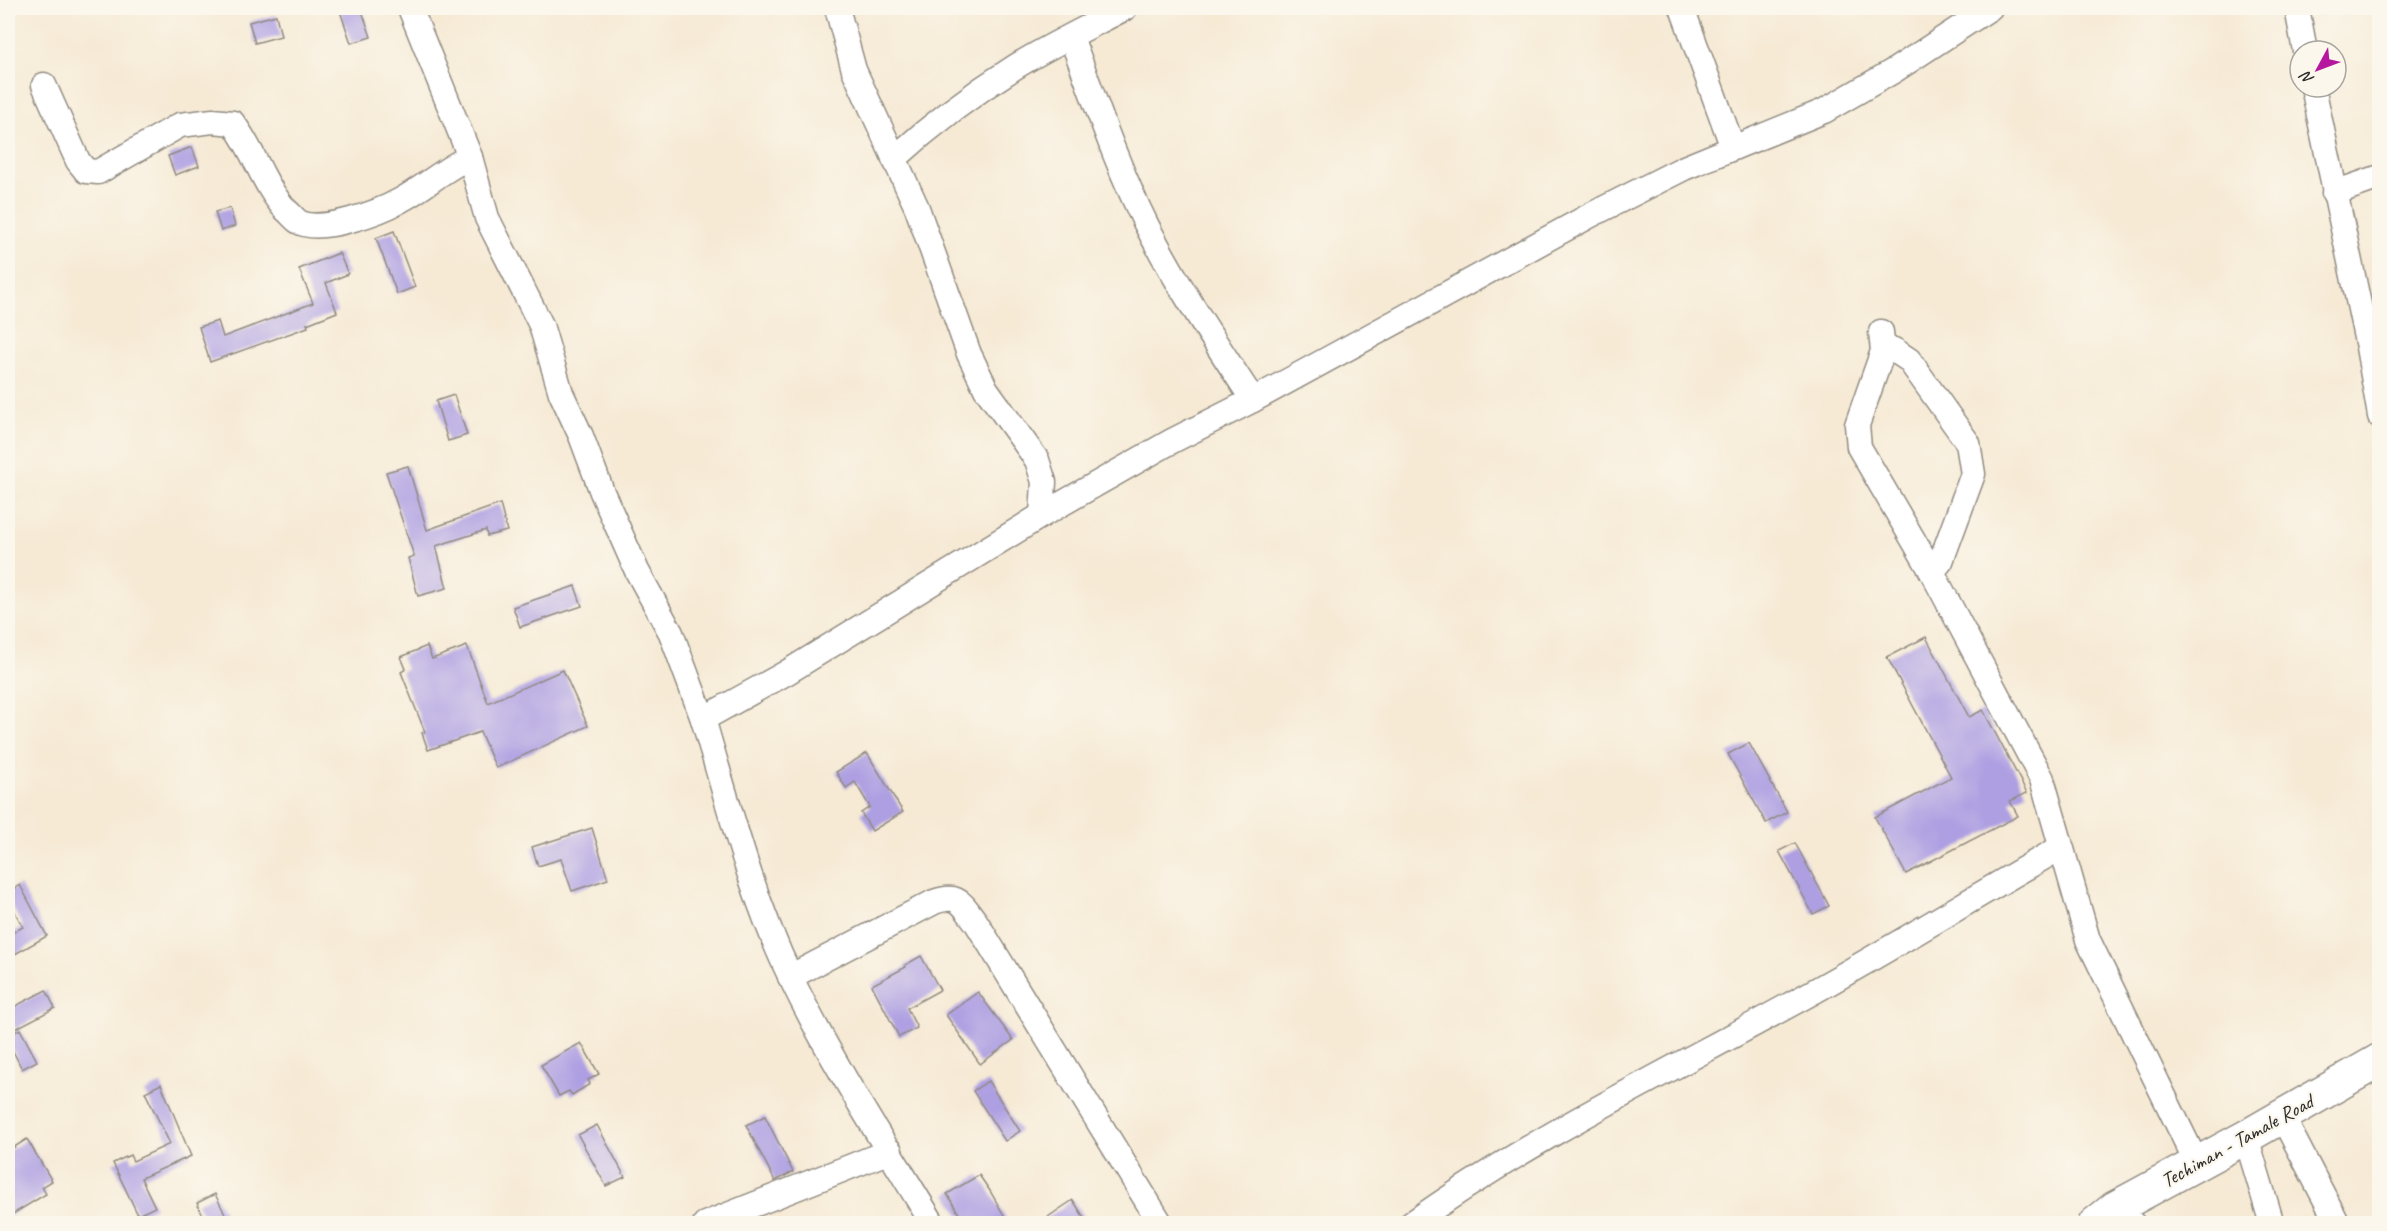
<svg xmlns="http://www.w3.org/2000/svg" width="2387" height="1231" viewBox="0 0 2387 1231" font-family="Caveat,sans-serif">
  <style>
    .building { fill: #ad9fe2 }
    .lines { fill: none; stroke-linecap: round; stroke-linejoin: round }
    .minor-casing { stroke: #908a80; stroke-width: 27 }
    .highway-casing { stroke: #908a80; stroke-width: 36 }
    .minor { stroke: #fff; stroke-width: 24 }
    .highway { stroke: #fff; stroke-width: 33 }
    .labels { text-anchor: middle; dominant-baseline: central; stroke-width: 4.5; stroke-linejoin: round; paint-order: stroke }
    .street-label { font-size: 21px; fill: #2b2b2b; stroke: #fbf7ec }
  </style>
  <rect width="100%" height="100%" fill="#fbf7ec"/>
  <filter id="ink" filterUnits="userSpaceOnUse"><feTurbulence type="fractalNoise" baseFrequency=".0167" numOctaves="2"/><feDisplacementMap in="SourceGraphic" scale="12" xChannelSelector="R" yChannelSelector="G"/><feConvolveMatrix kernelMatrix="1 2 1 2 8 2 1 2 1" color-interpolation-filters="sRGB"/></filter>
  <filter id="wash" filterUnits="userSpaceOnUse"><feTurbulence type="fractalNoise" baseFrequency=".008" numOctaves="4" result="noise"/><feDisplacementMap in="SourceGraphic" scale="24" xChannelSelector="R" yChannelSelector="G"/><feGaussianBlur stdDeviation="1.35" result="paint"/><feColorMatrix in="noise" values="0 0 0 0 0 0 0 0 0 0 0 0 0 0 0 0 0 1.4 0 .05"/><feComposite in="paint" operator="in"/></filter>
  <g filter="url(#wash)">
    <rect width="100%" height="100%" fill="#f6ead5"/>
    <g id="blocks">
      <g class="building">
        <polygon points="339,8 361,8 371,37 351,43"/>
        <polygon points="276,15 281,36 255,43 249,22"/>
        <polygon points="192,147 199,166 175,175 168,156"/>
        <polygon points="230,208 235,226 221,231 215,212"/>
        <polygon points="394,231 415,287 397,294 376,238"/>
        <polygon points="339,253 348,274 326,283 337,312 307,324 308,327 210,362 199,327 218,321 223,337 313,303 299,269"/>
        <polygon points="454,395 467,435 448,441 436,401"/>
        <polygon points="408,466 427,530 500,504 507,531 487,536 486,530 436,546 447,588 418,596 408,558 414,556 386,472"/>
        <polygon points="575,586 582,606 520,627 513,607"/>
        <polygon points="1926,637 1969,717 1983,710 2027,793 2010,801 2018,816 1906,874 1875,817 1951,777 1887,657"/>
        <polygon points="427,646 432,659 467,646 488,703 563,670 588,726 496,768 480,732 428,750 422,733 425,732 401,672 406,669 401,657"/>
        <polygon points="1749,743 1787,812 1766,823 1728,754"/>
        <polygon points="867,753 903,812 872,831 861,813 870,807 855,782 846,788 836,772"/>
        <polygon points="592,828 608,879 572,891 561,859 538,866 532,847"/>
        <polygon points="1795,843 1829,906 1813,914 1779,851"/>
        <polygon points="20,885 47,936 8,958 8,935 23,927 8,899 8,892"/>
        <polygon points="921,956 940,990 907,1008 917,1028 899,1037 872,985 906,967 905,965"/>
        <polygon points="46,990 55,1008 15,1029 8,1010"/>
        <polygon points="978,992 1013,1040 980,1064 946,1015"/>
        <polygon points="20,1029 37,1061 22,1069 8,1041 8,1036"/>
        <polygon points="581,1043 599,1074 588,1080 590,1084 572,1095 569,1091 559,1096 541,1065"/>
        <polygon points="988,1081 1020,1131 1005,1141 973,1091"/>
        <polygon points="161,1084 191,1156 141,1178 155,1207 138,1215 113,1163 130,1155 133,1161 170,1144 145,1092"/>
        <polygon points="765,1116 793,1172 775,1181 746,1125"/>
        <polygon points="597,1125 625,1177 606,1186 578,1135"/>
        <polygon points="27,1139 52,1181 42,1187 46,1194 8,1217 8,1151"/>
        <polygon points="979,1175 990,1191 1009,1224 965,1224 947,1194"/>
        <polygon points="215,1194 230,1224 207,1224 197,1203"/>
        <polygon points="1073,1200 1088,1224 1038,1224 1058,1210"/>
      </g>
    </g>
  </g>
  <g filter="url(#ink)">
    <use href="#blocks" fill-opacity="0" stroke="#908a80" stroke-width="1.5"/>
    <g class="lines">
      <g class="minor-casing">
        <g id="minor">
          <polyline points="410,8 470,157 487,218 541,325 561,393 581,436 602,492 637,571 671,633 703,719"/>
          <polyline points="837,8 854,70 917,208 969,354 986,389 1037,460 1044,482 1042,515"/>
          <polyline points="1682,8 1733,148"/>
          <polyline points="2297,8 2305,51"/>
          <path d="M1071 37C1095 100 1116 164 1146 224 1177 285 1215 342 1253 400"/>
          <path d="M44 85 78 161 86 171 98 172 180 125 213 121 233 123C254 150 263 185 286 210 290 213 295 220 299 222 321 234 380 212 401 200 425 187 445 168 470 157"/>
          <polyline points="2313,87 2368,347 2380,416"/>
          <path d="M894 159C931 125 972 94 1015 67 1050 45 1089 27 1125 8"/>
          <polyline points="2334,193 2380,177"/>
          <polyline points="1881,332 1883,351 1857,425 1859,447 1932,572 2042,779 2088,940 2197,1164"/>
          <polyline points="1883,351 1894,350 1909,360 1968,443 1973,474 1941,561 1932,572"/>
          <path d="M790 977 934 902C959 893 961 903 976 922L1161 1224"/>
          <polyline points="2282,1116 2338,1224"/>
          <polyline points="2246,1137 2272,1224"/>
          <polyline points="2115,1208 2133,1224"/>
          <polyline points="705,1224 890,1151"/>
          <path d="M933 1224C884 1143 832 1063 791 978 751 895 729 806 703 719L786 673 1042 515 1172 441 1253 400 1591 215 1684 168 1824 111 1895 70 1990 8"/>
          <path d="M1411 1224C1532 1138 1664 1074 1793 1003 1883 954 1971 899 2060 848"/>
        </g>
      </g>
      <g class="highway-casing">
        <polyline id="highway" points="2095,1224 2115,1208 2246,1137 2380,1060"/>
      </g>
      <use href="#minor" class="minor"/>
      <use href="#highway" class="highway"/>
    </g>
  </g>
  <g class="labels">
    <g class="street-label">
      <text transform="translate(2237 1141) rotate(-29)">Techiman - Tamale Road</text>
    </g>
  </g>
  <rect width="2387" height="1231" fill="none" stroke="#fbf7ec" stroke-width="30"/>
  <g transform="translate(2318 69) rotate(229)"><circle r="28" fill="#fbf7ec" stroke="#a8a59f" stroke-width="1.5"/>
  <path d="M0-4.5L10 22L0 15L-10 22Z" fill="#b5179e"/>
  <text y="-9" font-size="16" font-weight="bold" text-anchor="middle" fill="#2b2b2b">N</text>
  </g>
</svg>
